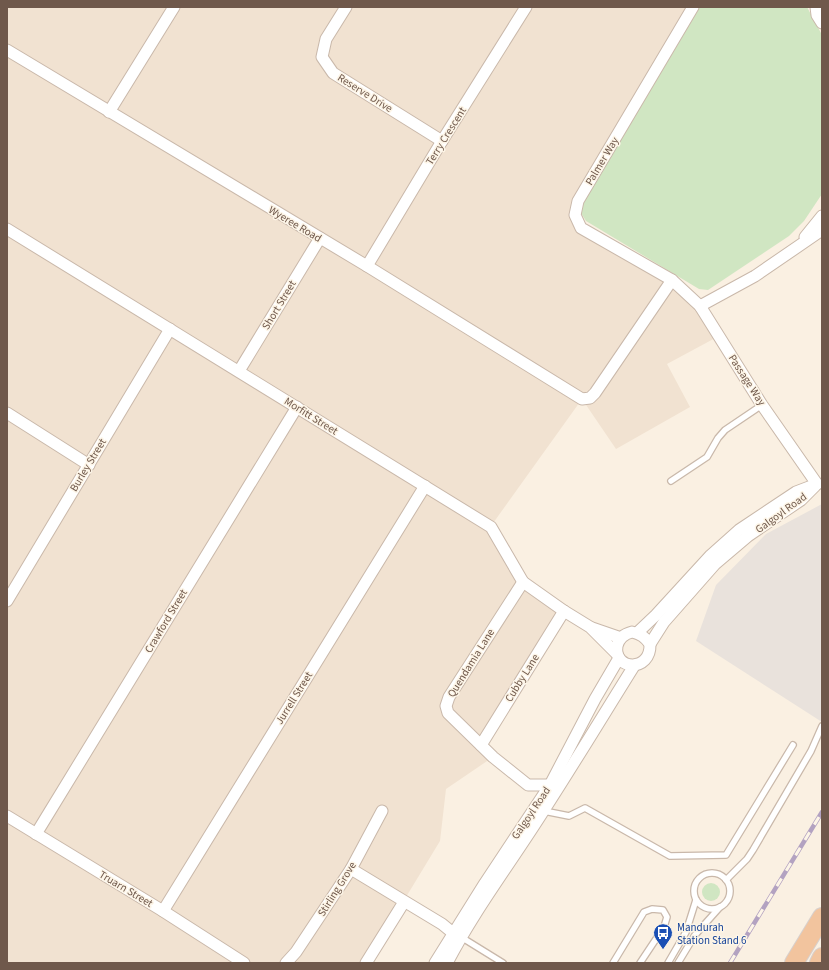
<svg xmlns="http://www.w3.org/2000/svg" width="829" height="970" viewBox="0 0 829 970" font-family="'Source Sans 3',sans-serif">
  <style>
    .residential { fill: #f1e2d1 }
    .industrial { fill: #e9e2dc }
    .green { fill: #d0e6c2 }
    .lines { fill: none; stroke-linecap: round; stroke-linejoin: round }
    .service-casing { stroke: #c9b8aa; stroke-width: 8 }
    .minor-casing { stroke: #c9b8aa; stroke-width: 13 }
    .trunk-casing { stroke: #d7d0cd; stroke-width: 20 }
    .service { stroke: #fff; stroke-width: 5.5 }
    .minor { stroke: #fff; stroke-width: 11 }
    .trunk { stroke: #f2c49e; stroke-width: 18 }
    .rail-casing { stroke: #b3a2c1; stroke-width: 4.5 }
    .rail { stroke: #fdf5e7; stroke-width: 3; stroke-dasharray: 9; stroke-linecap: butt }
    .labels { text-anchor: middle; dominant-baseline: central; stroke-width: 3; stroke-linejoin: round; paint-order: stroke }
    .street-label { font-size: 11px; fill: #6f584b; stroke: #fdf5e7 }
    .transit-label { font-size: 11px; fill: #164399; stroke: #fdf5e7; text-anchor: start }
  </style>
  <rect width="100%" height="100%" fill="#faf0e2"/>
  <polygon class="residential" points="7,7 694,7 578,201 582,228 672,280 719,336 667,364 690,407 616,449 582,399 491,526 523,582 564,611 481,745 493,757 446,789 440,841 366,963 7,963"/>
  <polygon class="industrial" points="822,504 822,722 696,641 716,585 766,534"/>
  <g class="green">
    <polygon points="700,7 807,7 822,35 822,194 804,221 789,236 708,290 699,289 586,221 581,213 583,203"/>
    <circle cx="711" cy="892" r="9"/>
  </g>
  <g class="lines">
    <g class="service-casing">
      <g id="service">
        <polyline points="671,481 707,457 718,438 725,430 762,405"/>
        <polyline points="544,811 569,816 585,808 670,856 726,855 793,745"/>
        <circle cx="712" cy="891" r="18"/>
        <polyline points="726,880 747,859 753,850 811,751 822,726"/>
        <polyline points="461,937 503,963"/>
        <polyline points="613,963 644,912 652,909 663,910 667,917 664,927 640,963"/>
        <polyline points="668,963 686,932 696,900"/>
        <polyline points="678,963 695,935 720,907"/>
      </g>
    </g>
    <g class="minor-casing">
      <g id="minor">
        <polyline points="346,7 326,39 322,57 333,73 442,141"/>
        <polyline points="693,7 578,201 575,215 581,228 672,280 700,306 762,405 817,484"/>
        <polyline points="816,7 817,15 822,23"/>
        <polyline points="7,50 367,266 582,399 590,398 595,393 672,280"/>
        <polyline points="109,112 174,7"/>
        <polyline points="7,229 491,527 523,582 564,611 590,627 617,654"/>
        <polyline points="805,237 822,216"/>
        <polyline points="367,266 442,141 526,7"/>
        <polyline points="700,306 755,276 822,230"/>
        <polyline points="239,371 320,238"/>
        <polyline points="7,413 89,465"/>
        <polyline points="523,582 449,697 446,706 448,713 493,757 528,785 550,785"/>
        <polyline points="7,601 170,329"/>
        <polyline points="592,628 621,638"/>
        <path d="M632 632C641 634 645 637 650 644 651 673 613 670 617 646 619 638 624 634 632 632Z"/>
        <polyline points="637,633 656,615 711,555 739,530 796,492 817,484"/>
        <polyline points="650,644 664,622 715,564 748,536 801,500 815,486"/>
        <polyline points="481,745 564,611"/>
        <polyline points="7,816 163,911 244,963"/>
        <polyline points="36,834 297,407"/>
        <polyline points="351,869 442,924 453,933"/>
        <polyline points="163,911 425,486"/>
        <polyline points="286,963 296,952 351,869 382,811"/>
        <polyline points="366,963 404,902"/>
        <polyline points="435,963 485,883 550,785 595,699 619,658"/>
        <path d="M447 963C475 909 512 861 544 810 575 762 604 714 634 666"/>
      </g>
    </g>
    <g class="trunk-casing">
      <g id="trunk">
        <polyline points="794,963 822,917"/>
        <polyline points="819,963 822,957"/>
      </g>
    </g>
    <use href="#service" class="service"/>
    <use href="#minor" class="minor"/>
    <use href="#trunk" class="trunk"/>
    <g class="rail-casing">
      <polyline id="rail" points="730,963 822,812"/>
    </g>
    <use href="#rail" class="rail"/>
  </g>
  <defs>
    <g id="bus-pin" transform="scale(1)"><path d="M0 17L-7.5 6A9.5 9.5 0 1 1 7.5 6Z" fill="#1a4fb4" stroke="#fdf5e7"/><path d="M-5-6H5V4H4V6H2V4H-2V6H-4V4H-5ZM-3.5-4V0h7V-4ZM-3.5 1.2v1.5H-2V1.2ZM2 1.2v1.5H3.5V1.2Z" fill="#fff"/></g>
  </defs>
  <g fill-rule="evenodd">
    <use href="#bus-pin" x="663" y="933"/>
  </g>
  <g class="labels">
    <g class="street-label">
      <text transform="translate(365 93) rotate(32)">Reserve Drive</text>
      <text transform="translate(446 136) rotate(-58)">Terry Crescent</text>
      <text transform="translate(602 161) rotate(-59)">Palmer Way</text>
      <text transform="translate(295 224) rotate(31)">Wyeree Road</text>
      <text transform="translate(279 305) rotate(-59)">Short Street</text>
      <text transform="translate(747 380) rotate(57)">Passage Way</text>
      <text transform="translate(311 416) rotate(32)">Morfitt Street</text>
      <text transform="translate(88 465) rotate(-59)">Burley Street</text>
      <text transform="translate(781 513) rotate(-36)">Galgoyl Road</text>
      <text transform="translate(166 621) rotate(-59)">Crawford Street</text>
      <text transform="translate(471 663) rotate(-58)">Quendamia Lane</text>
      <text transform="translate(522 678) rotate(-58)">Cubby Lane</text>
      <text transform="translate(294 698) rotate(-58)">Jurrell Street</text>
      <text transform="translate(531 813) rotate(-56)">Galgoyl Road</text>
      <text transform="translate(126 889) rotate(31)">Truarn Street</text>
      <text transform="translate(337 889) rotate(-58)">Stirling Grove</text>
    </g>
    <g class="transit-label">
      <text x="677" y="927">Mandurah<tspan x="677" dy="13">Station Stand 6</tspan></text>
    </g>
  </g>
  <rect width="829" height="970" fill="none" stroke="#6f584b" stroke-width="16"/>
</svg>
